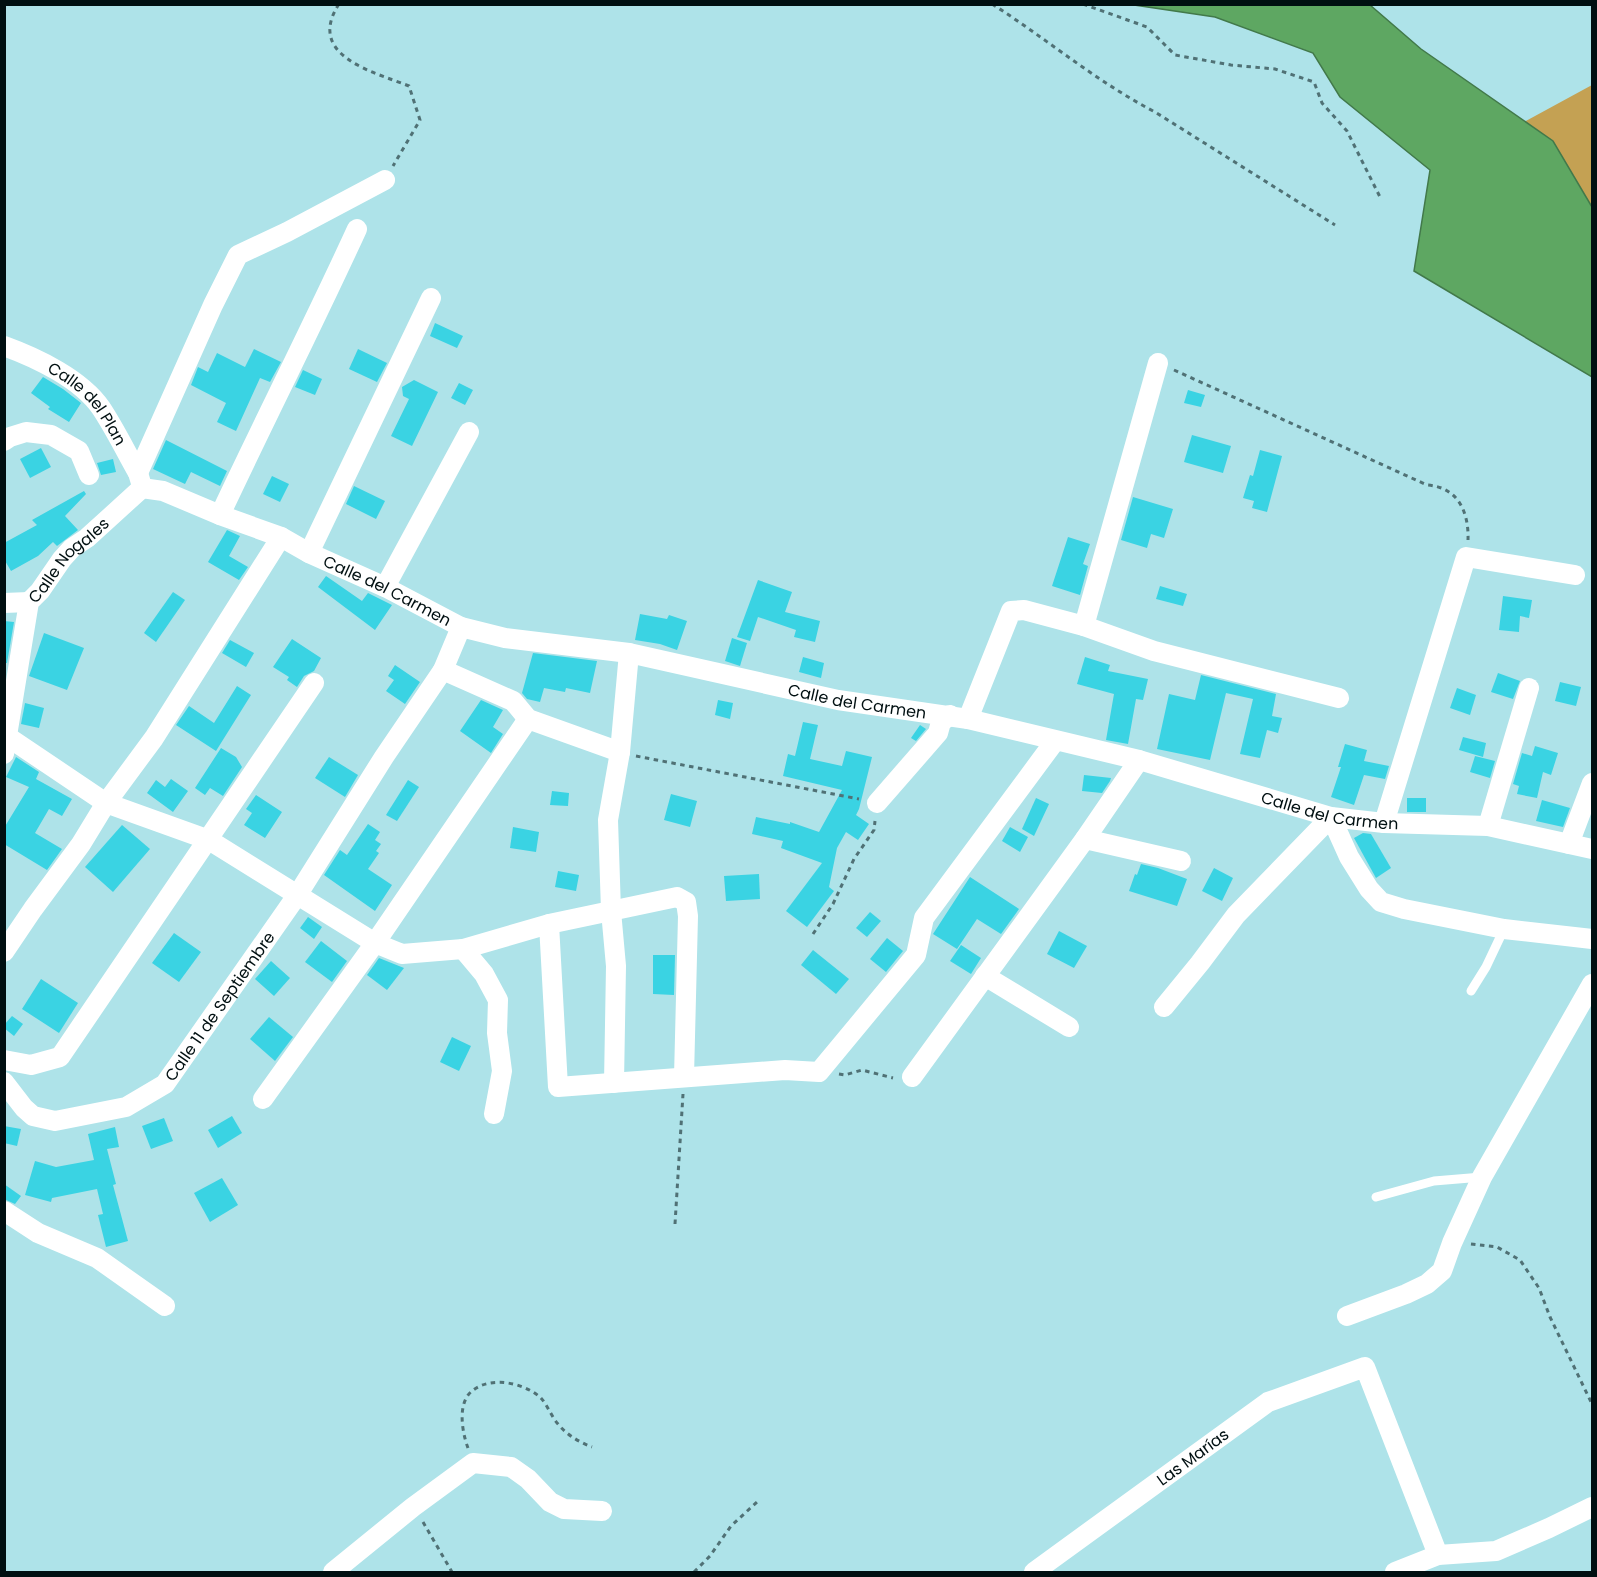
<svg xmlns="http://www.w3.org/2000/svg" width="1597" height="1577" viewBox="0 0 1597 1577" font-family="Poppins,sans-serif">
  <style>
    .green { fill: #c4a153 }
    .water { fill: #5ea762; stroke: #42794a; stroke-width: 1.5 }
    .building { fill: #3ad3e3 }
    .lines { fill: none; stroke-linecap: round; stroke-linejoin: round }
    .path { stroke: #507175; stroke-width: 3; stroke-dasharray: 4.5 4.5; stroke-linecap: butt }
    .lane { stroke: #fff; stroke-width: 9 }
    .street { stroke: #fff; stroke-width: 20 }
    .labels { text-anchor: middle; dominant-baseline: central; stroke-width: 5; stroke-linejoin: round; paint-order: stroke }
    .street-label { font-size: 16px; fill: #000f11; stroke: #edfdfe }
  </style>
  <rect width="100%" height="100%" fill="#aee3e9"/>
  <polygon class="green" points="1592,85 1592,207 1553,141 1524,122"/>
  <polygon class="water" points="1134,5 1370,5 1421,49 1553,141 1592,207 1592,377 1414,271 1430,170 1340,97 1313,53 1215,17"/>
  <g class="building">
    <polygon points="435,323 463,336 457,348 430,336"/>
    <polygon points="254,349 281,362 270,382 260,378 236,431 217,422 226,403 191,385 198,367 208,372 217,353 245,367"/>
    <polygon points="358,349 387,363 377,382 349,369"/>
    <polygon points="303,370 322,379 315,395 295,387"/>
    <polygon points="43,377 63,389 81,403 69,422 48,409 50,407 31,393"/>
    <polygon points="414,380 438,392 412,446 391,436 409,399 403,396 402,387"/>
    <polygon points="459,383 473,390 465,405 451,398"/>
    <polygon points="1188,390 1205,395 1201,407 1184,403"/>
    <polygon points="1192,435 1231,446 1223,473 1184,462"/>
    <polygon points="166,440 227,471 220,486 191,472 185,484 153,469"/>
    <polygon points="41,448 51,467 30,478 20,459"/>
    <polygon points="1260,450 1282,456 1267,512 1252,508 1254,501 1243,498 1250,475 1253,476"/>
    <polygon points="113,459 116,472 101,475 97,463"/>
    <polygon points="272,476 289,484 280,502 263,494"/>
    <polygon points="354,486 385,501 376,519 346,504"/>
    <polygon points="84,491 86,494 65,516 78,530 57,546 53,542 38,556 11,571 4,559 4,543 37,525 32,520"/>
    <polygon points="1133,497 1173,509 1164,538 1151,534 1147,548 1121,540"/>
    <polygon points="227,530 240,536 229,556 248,567 239,580 208,562"/>
    <polygon points="1068,537 1090,544 1083,564 1088,566 1080,595 1052,586"/>
    <polygon points="326,576 362,601 368,593 392,605 375,630 318,587"/>
    <polygon points="758,580 792,592 785,612 820,621 815,642 794,637 796,630 758,617 750,641 737,637"/>
    <polygon points="1160,586 1187,594 1183,606 1156,599"/>
    <polygon points="173,592 185,600 156,642 144,633"/>
    <polygon points="1503,596 1532,600 1529,618 1520,616 1519,632 1499,630"/>
    <polygon points="640,614 667,619 669,615 687,621 677,650 660,644 635,640"/>
    <polygon points="4,621 14,622 7,663 4,663"/>
    <polygon points="44,633 84,648 67,690 29,676"/>
    <polygon points="732,638 747,643 740,666 725,661"/>
    <polygon points="292,639 321,658 314,671 304,676 297,687 287,680 289,677 273,667"/>
    <polygon points="230,640 254,653 246,667 222,653"/>
    <polygon points="533,653 597,661 590,693 566,688 565,692 544,688 540,702 527,699 522,693"/>
    <polygon points="803,657 824,663 821,678 799,672"/>
    <polygon points="1085,657 1110,665 1108,671 1148,679 1143,700 1136,699 1128,744 1106,740 1114,694 1077,684"/>
    <polygon points="395,665 420,682 405,704 386,691 394,680 388,676"/>
    <polygon points="1498,673 1520,681 1513,699 1491,692"/>
    <polygon points="1201,675 1276,694 1272,716 1282,718 1278,733 1267,730 1260,758 1240,754 1253,699 1226,693 1210,760 1157,749 1169,694 1195,700"/>
    <polygon points="1560,682 1581,687 1576,706 1555,701"/>
    <polygon points="237,686 251,695 216,751 176,725 189,706 214,723"/>
    <polygon points="1457,688 1476,695 1470,715 1450,708"/>
    <polygon points="481,700 503,710 493,727 503,734 491,753 460,731"/>
    <polygon points="718,700 733,703 730,719 715,715"/>
    <polygon points="25,703 44,708 39,728 21,724"/>
    <polygon points="803,722 818,725 810,759 842,766 846,751 872,757 859,809 856,815 869,824 858,840 846,832 837,848 829,887 834,891 807,927 786,911 822,863 781,848 783,841 752,834 756,817 790,824 790,822 819,832 842,790 783,776 788,754 795,756"/>
    <polygon points="920,725 926,729 916,741 911,738"/>
    <polygon points="1463,737 1486,743 1483,757 1459,750"/>
    <polygon points="1345,744 1367,750 1364,761 1389,766 1385,779 1364,775 1354,805 1331,797 1341,767 1338,767"/>
    <polygon points="1535,746 1558,753 1551,775 1543,772 1537,798 1517,794 1519,786 1513,784 1522,753 1532,756"/>
    <polygon points="221,748 236,757 242,767 223,796 210,788 205,795 195,788"/>
    <polygon points="1475,756 1495,761 1490,778 1470,772"/>
    <polygon points="16,757 39,772 36,779 72,799 62,816 49,809 35,833 62,849 47,870 4,844 4,828 29,787 6,777"/>
    <polygon points="329,757 358,775 345,797 315,778"/>
    <polygon points="1084,775 1111,778 1110,781 1102,793 1082,791"/>
    <polygon points="171,779 188,791 173,812 147,793 156,780 165,787"/>
    <polygon points="408,780 419,787 397,821 386,815"/>
    <polygon points="552,791 569,793 568,806 550,805"/>
    <polygon points="671,794 697,801 690,827 664,820"/>
    <polygon points="256,795 282,812 265,838 244,825 252,813 246,809"/>
    <polygon points="1036,798 1049,804 1034,836 1022,829"/>
    <rect x="1407" y="798" width="19" height="14"/>
    <polygon points="1542,800 1570,808 1563,827 1536,821"/>
    <polygon points="368,824 380,832 375,840 381,844 376,851 379,853 368,869 392,885 375,911 324,875 340,850 347,855"/>
    <polygon points="122,825 150,849 113,892 85,867"/>
    <polygon points="513,827 539,832 536,852 510,848"/>
    <polygon points="1010,827 1028,837 1020,852 1002,841"/>
    <polygon points="1363,833 1371,834 1391,868 1376,878 1354,838"/>
    <polygon points="1141,864 1158,868 1187,879 1177,906 1129,891 1135,874 1137,875"/>
    <polygon points="1214,868 1233,878 1222,901 1202,891"/>
    <polygon points="558,871 579,875 576,891 555,887"/>
    <polygon points="759,874 760,899 726,901 724,876"/>
    <polygon points="970,877 1019,909 1001,934 977,919 957,949 933,934"/>
    <polygon points="870,912 881,921 867,937 856,928"/>
    <polygon points="308,917 322,927 314,939 300,928"/>
    <polygon points="1059,931 1087,946 1074,968 1047,954"/>
    <polygon points="174,933 201,952 179,982 152,963"/>
    <polygon points="887,938 903,951 886,972 870,959"/>
    <polygon points="321,941 347,961 332,982 305,962"/>
    <polygon points="961,945 981,958 971,974 950,961"/>
    <polygon points="813,950 849,979 836,994 801,965"/>
    <polygon points="653,955 675,955 674,995 653,994"/>
    <polygon points="379,958 404,968 387,990 367,975"/>
    <polygon points="271,961 290,978 274,996 255,979"/>
    <polygon points="41,979 78,1003 59,1033 22,1009"/>
    <polygon points="12,1016 23,1024 14,1036 4,1028 4,1025"/>
    <polygon points="269,1017 293,1037 275,1061 250,1039"/>
    <polygon points="452,1037 471,1046 459,1071 440,1062"/>
    <polygon points="232,1116 242,1133 218,1148 208,1130"/>
    <polygon points="164,1118 173,1141 151,1149 142,1126"/>
    <polygon points="4,1126 21,1129 17,1146 4,1143"/>
    <polygon points="115,1127 119,1147 107,1149 116,1184 113,1185 128,1241 106,1247 98,1215 103,1214 97,1189 52,1198 51,1202 25,1195 35,1161 56,1167 94,1160 88,1134"/>
    <polygon points="222,1178 238,1205 210,1222 194,1193"/>
    <polygon points="4,1184 21,1196 15,1204 4,1199"/>
  </g>
  <g class="lines">
    <g class="path">
      <path d="M339 4C305 56 374 72 409 86L420 120 393 166"/>
      <path d="M992 4C1047 39 1097 82 1155 112L1335 225"/>
      <polyline points="1083,4 1147,27 1175,55 1231,65 1275,69 1314,82 1322,103 1347,131 1381,199"/>
      <path d="M1174 370 1427 485C1458 487 1469 512 1468 540"/>
      <polyline points="636,756 859,799"/>
      <polyline points="813,934 833,904 854,859 874,830 875,821"/>
      <polyline points="839,1074 845,1075 862,1070 893,1078"/>
      <polyline points="675,1224 683,1094"/>
      <polyline points="1471,1244 1497,1247 1520,1260 1539,1288 1550,1317 1592,1404"/>
      <path d="M468 1448C462 1432 457 1403 472 1391 490 1376 522 1382 540 1397 547 1404 551 1416 558 1424 567 1435 579 1442 592 1447"/>
      <polyline points="423,1522 452,1572"/>
      <polyline points="694,1572 710,1556 731,1526 757,1502"/>
    </g>
    <g class="lane">
      <polyline points="1471,991 1486,967 1504,929"/>
      <polyline points="1376,1197 1434,1181 1482,1177"/>
    </g>
    <g class="street">
      <path id="s1" d="M4 346C37 358 81 379 101 408 115 429 126 452 138 473L141 483"/>
      <polyline points="4,441 10,437 26,432 51,435 79,451 89,475"/>
      <polyline points="138,473 213,305 238,255 287,232 385,180"/>
      <path id="s2" d="M142 488 163 491 220 515 281 537 309 553 385 587 461 627 505 638 629 653 838 700 968 719 1139 760 1331 817 1384 823 1488 826 1592 849"/>
      <path d="M220 515C265 419 313 325 357 229"/>
      <polyline points="309,553 431,298"/>
      <polyline points="385,587 469,432"/>
      <polyline points="4,603 29,602"/>
      <polyline points="1084,626 1158,363"/>
      <polyline points="443,670 513,701 528,719 620,752"/>
      <polyline points="968,719 1011,611 1024,610 1084,626 1154,651 1339,698"/>
      <polyline points="8,737 106,803 209,840 375,943 402,954 463,949 549,924 677,897 686,902 688,916 684,1077"/>
      <path id="s3" d="M4 754 29 602 40 591 62 559 72 548 87 538 142 488"/>
      <polyline points="877,803 938,733 941,722 950,715"/>
      <polyline points="1384,823 1466,557 1575,575"/>
      <polyline points="1488,826 1529,688"/>
      <polyline points="1085,839 1181,861"/>
      <polyline points="1569,844 1592,783"/>
      <polyline points="549,924 558,1087 785,1070 819,1072 916,955 924,918 1055,741"/>
      <polyline points="463,949 484,974 498,1000 497,1033 502,1071 494,1114"/>
      <polyline points="4,952 33,909 81,844 106,803 154,738 281,537"/>
      <polyline points="985,976 1069,1027"/>
      <polyline points="1164,1007 1200,963 1236,915 1331,817 1349,857 1369,889 1381,902 1404,909 1504,929 1592,939"/>
      <polyline points="4,1060 31,1065 60,1057 314,683"/>
      <polyline points="912,1077 1085,839 1139,760"/>
      <path id="s4" d="M4 1082 24 1108 33 1116 55 1121 126 1107 165 1084 298 894 384 757 443 670 461 627"/>
      <polyline points="614,1083 616,966 611,911 608,820 620,752 629,653"/>
      <polyline points="263,1099 375,943 528,719"/>
      <polyline points="4,1211 38,1233 97,1258 165,1306"/>
      <polyline points="1347,1316 1406,1294 1427,1284 1442,1271 1452,1243 1482,1177 1592,984"/>
      <polyline points="333,1572 413,1507 473,1463 511,1467 528,1479 550,1502 564,1509 602,1511"/>
      <path id="s5" d="M1034 1572 1268 1402 1365 1367 1438 1555"/>
      <polyline points="1395,1572 1438,1555 1496,1551 1549,1528 1592,1507"/>
    </g>
  </g>
  <g class="labels">
    <g class="street-label">
      <text stroke="none"><textPath href="#s1" startOffset="104">Calle del Plan</textPath></text>
      <text stroke="none"><textPath href="#s3" startOffset="212">Calle Nogales</textPath></text>
      <text stroke="none"><textPath href="#s2" startOffset="267">Calle del Carmen</textPath></text>
      <text stroke="none"><textPath href="#s2" startOffset="753">Calle del Carmen</textPath></text>
      <text stroke="none"><textPath href="#s2" startOffset="1239">Calle del Carmen</textPath></text>
      <text stroke="none"><textPath href="#s4" startOffset="280">Calle 11 de Septiembre</textPath></text>
      <text stroke="none"><textPath href="#s5" startOffset="196">Las Marías</textPath></text>
    </g>
  </g>
  <rect width="1597" height="1577" fill="none" stroke="#000f11" stroke-width="12"/>
</svg>
